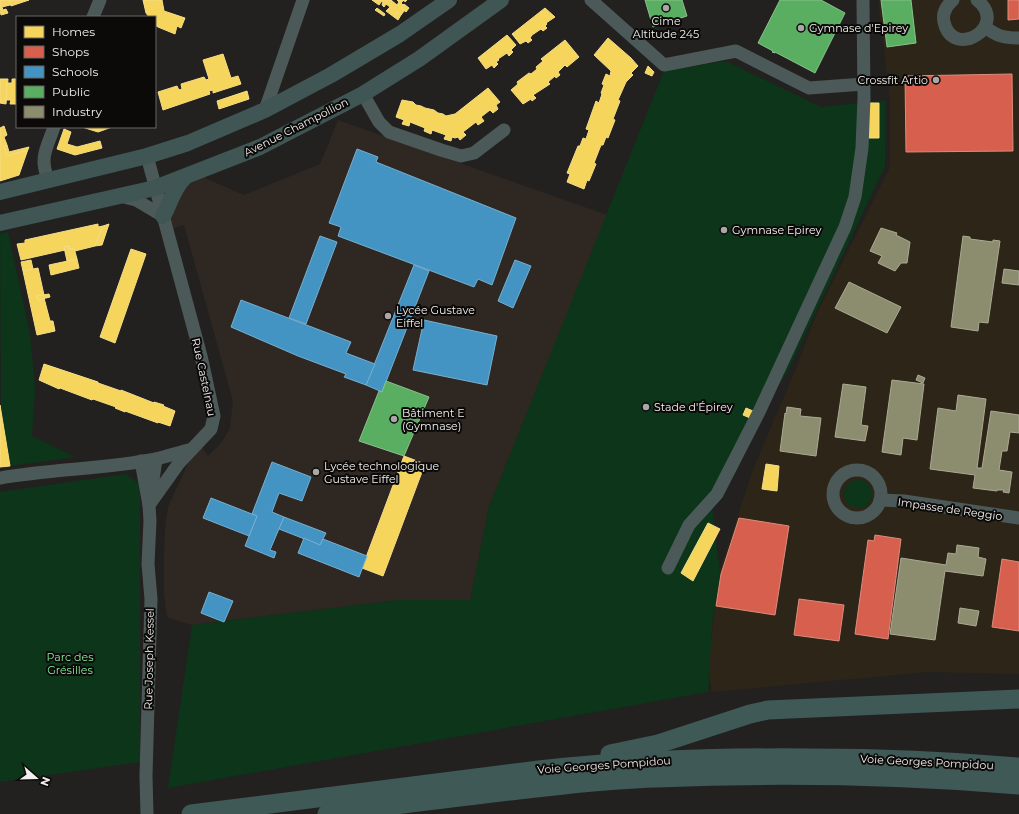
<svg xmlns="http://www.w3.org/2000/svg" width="1019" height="814" viewBox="0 0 1019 814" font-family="Montserrat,sans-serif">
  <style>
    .built { fill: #2f2822 }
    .industrial { fill: #2d2618 }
    .green { fill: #0c351a }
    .homes { fill: #f6d55c; stroke: #f5dd88 }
    .shops { fill: #d6604d; stroke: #de8b7d }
    .schools { fill: #4393c3; stroke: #78afd0 }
    .public { fill: #5aae61; stroke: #88c28b }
    .industry { fill: #8c8c6e; stroke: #abaa94 }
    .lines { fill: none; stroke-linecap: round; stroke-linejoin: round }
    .minor { stroke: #4b5a58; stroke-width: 13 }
    .major { stroke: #3f5654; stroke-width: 16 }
    .highway { stroke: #3f5957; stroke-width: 19 }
    .poi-dot { fill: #a9a8a6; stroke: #0c0a09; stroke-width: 1.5 }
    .labels { text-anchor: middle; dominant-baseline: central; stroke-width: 4; stroke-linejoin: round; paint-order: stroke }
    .poi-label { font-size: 11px; fill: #f2f0ee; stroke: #0c0a09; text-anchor: start }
    .street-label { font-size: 11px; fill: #f2f0ee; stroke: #0c0a09 }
    .park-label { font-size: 11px; fill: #84ee9f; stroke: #0c0a09 }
  </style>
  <rect width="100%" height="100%" fill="#22211f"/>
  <polygon class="built" points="338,120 607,215 489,507 470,600 399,600 192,625 167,617 164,595 164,555 165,529 168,507 198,442 208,456 222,442 230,428 233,401 184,225 167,230 155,188 197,173 205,178 244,195 320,164"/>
  <polygon class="industrial" points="878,0 1019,0 1019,674 928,672 712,692 708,664 720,569 753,470 795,371 817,313 890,167 890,98"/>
  <g class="green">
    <polygon points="726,61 821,107 886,100 885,166 787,373 739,441 711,498 720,574 712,626 708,692 168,788 192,625 399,600 470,600 489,507 664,71"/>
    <polygon points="8,232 30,334 35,388 32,436 75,457 10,466 1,405 0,234"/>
    <polygon points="126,474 140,485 140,762 0,782 0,492"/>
    <circle cx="858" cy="494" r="14"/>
  </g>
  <g class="homes">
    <polygon points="0,0 9,0 10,5 2,7 3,10 6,9 8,13 1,15 0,10"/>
    <polygon points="9,0 29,0 11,6"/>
    <polygon points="143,0 162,0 164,11 185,18 181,28 177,26 175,34 158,27 155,25 155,17 149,17 146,13"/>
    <polygon points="372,0 391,0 397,5 399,2 397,0 407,0 405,2 404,0 401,3 403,5 401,8 405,10 401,15 397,12 394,17 386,11 390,7 386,4 384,7 382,5 383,2 382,1 379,5"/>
    <polygon points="404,4 409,8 406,12 401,8"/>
    <polygon points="377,8 385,14 384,16 375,10"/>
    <polygon points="545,8 555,17 546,23 547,24 545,26 547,28 543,31 541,29 532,35 530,38 532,40 528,43 526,41 520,44 512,34"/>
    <polygon points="397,12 401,15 398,20 394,17"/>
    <polygon points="507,35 516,45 511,50 513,52 509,56 507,53 498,59 499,60 496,62 498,64 494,68 492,65 486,69 478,58"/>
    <polygon points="608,38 631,58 638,66 631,73 633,75 626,82 618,100 620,101 613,119 615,120 608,138 606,137 603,145 601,145 594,163 596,164 589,181 587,180 584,189 567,182 570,174 567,173 578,146 580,146 583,138 586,139 589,130 586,129 596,101 599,103 602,94 601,93 604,85 602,84 606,74 610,76 611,71 594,55"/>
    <polygon points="565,40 579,57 567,67 565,65 558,72 560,75 556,78 555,76 548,82 550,84 533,95 536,98 532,101 531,99 523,104 511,90 518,84 517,82 529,73 531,74 537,69 536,67 543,61 541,59"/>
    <polygon points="223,54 231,78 238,76 241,84 213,93 213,90 209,91 210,94 163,110 158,92 177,86 179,90 182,89 181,84 204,77 206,80 209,79 203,60"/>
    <polygon points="648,66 654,72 652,76 645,73"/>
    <polygon points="0,79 8,79 6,104 0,103"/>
    <polygon points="12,79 17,79 17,104 10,104 11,100 6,100 7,83 12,83"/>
    <polygon points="488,88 500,102 496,105 498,109 493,113 490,110 481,117 484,121 478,125 476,122 463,132 466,135 460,140 458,137 455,138 452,137 451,141 444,139 446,135 432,130 431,134 424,131 425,128 410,122 409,126 402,124 404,120 396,117 402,100 413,102 416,105 421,106 425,108 434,110 438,113 443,114 446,116 455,114"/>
    <polygon points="247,91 249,99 219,109 217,101"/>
    <polygon points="868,103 879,103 879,138 867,138"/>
    <polygon points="4,126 7,135 4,137 7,145 4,146 7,156 24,151 27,152 19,175 0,181 0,128"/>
    <polygon points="82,127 112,127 98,132"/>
    <polygon points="64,129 71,132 67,144 77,147 100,141 102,148 75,155 57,149"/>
    <polygon points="7,145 9,152 29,147 27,152 24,151 7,156 4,146"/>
    <polygon points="98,224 98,227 103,226 95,246 75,251 74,248 69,249 69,246 64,247 65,250 21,260 17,244 25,243 25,240"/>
    <polygon points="109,224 102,245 95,246 103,226"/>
    <polygon points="69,246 69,249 74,248 77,259 67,261 64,247"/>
    <polygon points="131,249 146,254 115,343 100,337"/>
    <polygon points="77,259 79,268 51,275 49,265"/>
    <polygon points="31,260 33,269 23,271 21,262"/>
    <polygon points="38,268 44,295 37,296 38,300 44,298 50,321 53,321 55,331 37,335 23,271"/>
    <polygon points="49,294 50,297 38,300 37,296"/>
    <polygon points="44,364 98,382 98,383 121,391 121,390 154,403 154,402 164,405 163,406 175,411 170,426 158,422 158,423 125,411 125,412 115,408 116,407 93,399 92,400 60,388 59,389 39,380"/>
    <polygon points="0,405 10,466 0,467"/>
    <polygon points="746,408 753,411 750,418 743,415"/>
    <polygon points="404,456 425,464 383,576 362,568"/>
    <polygon points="766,464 779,466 777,491 762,489"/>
    <polygon points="708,523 720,529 693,581 681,573"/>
  </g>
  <g class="shops">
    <polygon points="1008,0 1019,0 1019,19 1008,20"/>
    <polygon points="1012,74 1013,151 906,152 905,76"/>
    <polygon points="739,518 789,526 775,615 716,606 721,574"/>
    <polygon points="875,535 901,539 888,639 855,634 868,540 874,541"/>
    <polygon points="1002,559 1019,562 1019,631 992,627"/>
    <polygon points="799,599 844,605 839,641 794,635"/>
  </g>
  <g class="schools">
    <polygon points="357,149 378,157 376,162 516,218 492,285 478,279 474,287 338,236 341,227 329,223"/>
    <polygon points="320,236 337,242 306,324 289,318"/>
    <polygon points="515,260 531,266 513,308 498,301"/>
    <polygon points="414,265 429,271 382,392 366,385"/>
    <polygon points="241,300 351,342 346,353 375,364 366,385 344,377 346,374 298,356 231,327"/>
    <polygon points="424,320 497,336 487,385 413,370"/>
    <polygon points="272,462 311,477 302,501 279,493 272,512 284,517 270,550 276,552 274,558 245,546 257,516 252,514"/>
    <polygon points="211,498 257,516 249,536 203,518"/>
    <polygon points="284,517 326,533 320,545 279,529"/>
    <polygon points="304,538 320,545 323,539 367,556 359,577 298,553"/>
    <polygon points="209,592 233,601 224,622 201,613"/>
  </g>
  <g class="public">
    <polygon points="645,0 682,0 687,16 653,27"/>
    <polygon points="780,0 821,0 845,13 815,73 775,52 775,53 772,52 773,51 758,43"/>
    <polygon points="881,0 911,0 916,43 887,47"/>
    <polygon points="386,381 429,397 404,456 359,441 379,391 382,392"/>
  </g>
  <g class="industry">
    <polygon points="881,228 897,233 896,235 910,242 907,263 901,263 895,271 878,263 882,256 870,251"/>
    <polygon points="963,236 970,237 970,239 993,242 993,240 1000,241 988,323 979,322 978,331 951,327"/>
    <polygon points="1004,269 1019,271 1019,285 1002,283"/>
    <polygon points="849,282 901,307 887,333 835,308"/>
    <polygon points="918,375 925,378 923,383 916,380"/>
    <polygon points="892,380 924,384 917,440 903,438 901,455 882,452"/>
    <polygon points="843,384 866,387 861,425 868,426 865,441 835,437"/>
    <polygon points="958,395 986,399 977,468 982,468 991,411 1019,415 1019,433 1010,432 1007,451 1002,451 999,470 1012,472 1009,493 1003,492 1004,490 997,490 997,491 973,488 975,475 930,469 938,408 956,411"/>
    <polygon points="787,407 801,409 800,416 821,418 816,456 780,451 785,413 786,414"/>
    <polygon points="957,545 979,548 978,557 986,559 983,576 945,571 935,640 890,634 901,558 946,565 948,553 956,554"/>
    <polygon points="960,608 979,611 976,626 958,623"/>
  </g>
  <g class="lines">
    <g class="minor">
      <polyline points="591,0 664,65 736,51 809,88 864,84"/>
      <path d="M953 0C946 6 942 13 944 22 953 61 1010 26 977 0"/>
      <polyline points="93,17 100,0"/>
      <path d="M985 27C997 36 1003 38 1019 38"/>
      <polyline points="363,94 379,122 389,132 441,150 461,156 474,153 504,130"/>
      <polyline points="265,110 303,0"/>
      <polyline points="147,156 201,356 214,416 211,429 179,463 149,505"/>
      <path d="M48 179C39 157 47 148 54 127"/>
      <polyline points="120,196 136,200 163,216"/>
      <polyline points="141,461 149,505 150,521 148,564 151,599 146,776 147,814"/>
      <circle cx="857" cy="494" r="24"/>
      <path d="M0 478C52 469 105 469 156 459 168 456 180 452 192 449"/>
      <polyline points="151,494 156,459"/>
      <polyline points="880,500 904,501 1019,518"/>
      <polyline points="668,568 689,525 717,494 759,412 845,227 855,197 862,148 864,98 863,0"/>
    </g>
    <g class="major">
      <polyline points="0,192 147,156 188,143 265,110 331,75 400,34 449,0"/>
      <path d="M163 216C171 202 173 188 185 177"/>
      <polyline points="0,223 155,188 260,147 363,94 419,59 501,0"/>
    </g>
    <g class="highway">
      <polyline points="610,754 658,744 750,714 768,710 1019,699"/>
      <path d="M191 814 539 770C629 760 720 757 811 758 880 758 950 761 1019 767"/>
      <path d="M327 814C391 805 454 798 518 790 564 785 610 779 657 778 777 773 899 775 1019 785"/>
    </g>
  </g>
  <g class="poi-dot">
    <circle cx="666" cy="8" r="4"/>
    <circle cx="801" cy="28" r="4"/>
    <circle cx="936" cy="80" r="4"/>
    <circle cx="724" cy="230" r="4"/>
    <circle cx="388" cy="316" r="4"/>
    <circle cx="646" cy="407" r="4"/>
    <circle cx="394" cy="419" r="4"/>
    <circle cx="316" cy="472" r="4"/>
  </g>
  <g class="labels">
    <g class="poi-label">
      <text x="666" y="21" text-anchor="middle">Cime<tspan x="666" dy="13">Altitude 245</tspan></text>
      <text x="809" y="28">Gymnase d'Epirey</text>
      <text x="928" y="80" text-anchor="end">Crossfit Artio</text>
      <text x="732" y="230">Gymnase Epirey</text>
      <text x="396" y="310">Lycée Gustave<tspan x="396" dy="13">Eiffel</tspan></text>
      <text x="654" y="407">Stade d'Épirey</text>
      <text x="402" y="413">Bâtiment E<tspan x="402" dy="13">(Gymnase)</tspan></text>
      <text x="324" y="466">Lycée technologique<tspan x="324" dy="13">Gustave Eiffel</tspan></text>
    </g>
    <g class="street-label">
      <text transform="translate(296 127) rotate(-27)">Avenue Champollion</text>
      <text transform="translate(204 377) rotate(78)">Rue Castelnau</text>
      <text transform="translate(950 509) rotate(8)">Impasse de Reggio</text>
      <text transform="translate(149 659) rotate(-89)">Rue Joseph Kessel</text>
      <text transform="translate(927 762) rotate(3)">Voie Georges Pompidou</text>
      <text transform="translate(604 765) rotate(-4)">Voie Georges Pompidou</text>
    </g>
    <g class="park-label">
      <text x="70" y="657">Parc des<tspan x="70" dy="13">Grésilles</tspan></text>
    </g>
  </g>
  <rect x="16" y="16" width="140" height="112" fill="#0c0a09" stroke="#686665"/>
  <rect x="24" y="26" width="20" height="12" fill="#f6d55c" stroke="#686665"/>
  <text x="52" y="36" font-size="12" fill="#f2f0ee">Homes</text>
  <rect x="24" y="46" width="20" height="12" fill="#d6604d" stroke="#686665"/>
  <text x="52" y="56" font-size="12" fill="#f2f0ee">Shops</text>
  <rect x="24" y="66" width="20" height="12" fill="#4393c3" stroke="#686665"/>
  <text x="52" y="76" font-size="12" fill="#f2f0ee">Schools</text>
  <rect x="24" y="86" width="20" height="12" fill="#5aae61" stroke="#686665"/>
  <text x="52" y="96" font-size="12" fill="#f2f0ee">Public</text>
  <rect x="24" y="106" width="20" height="12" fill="#8c8c6e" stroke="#686665"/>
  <text x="52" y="116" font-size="12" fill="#f2f0ee">Industry</text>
  <g transform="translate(36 778) rotate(110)" stroke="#0c0a09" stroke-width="3" paint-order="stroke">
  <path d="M0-3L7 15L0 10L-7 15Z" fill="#f2f0ee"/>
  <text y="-6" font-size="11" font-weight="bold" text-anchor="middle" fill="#f2f0ee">N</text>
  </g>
</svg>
